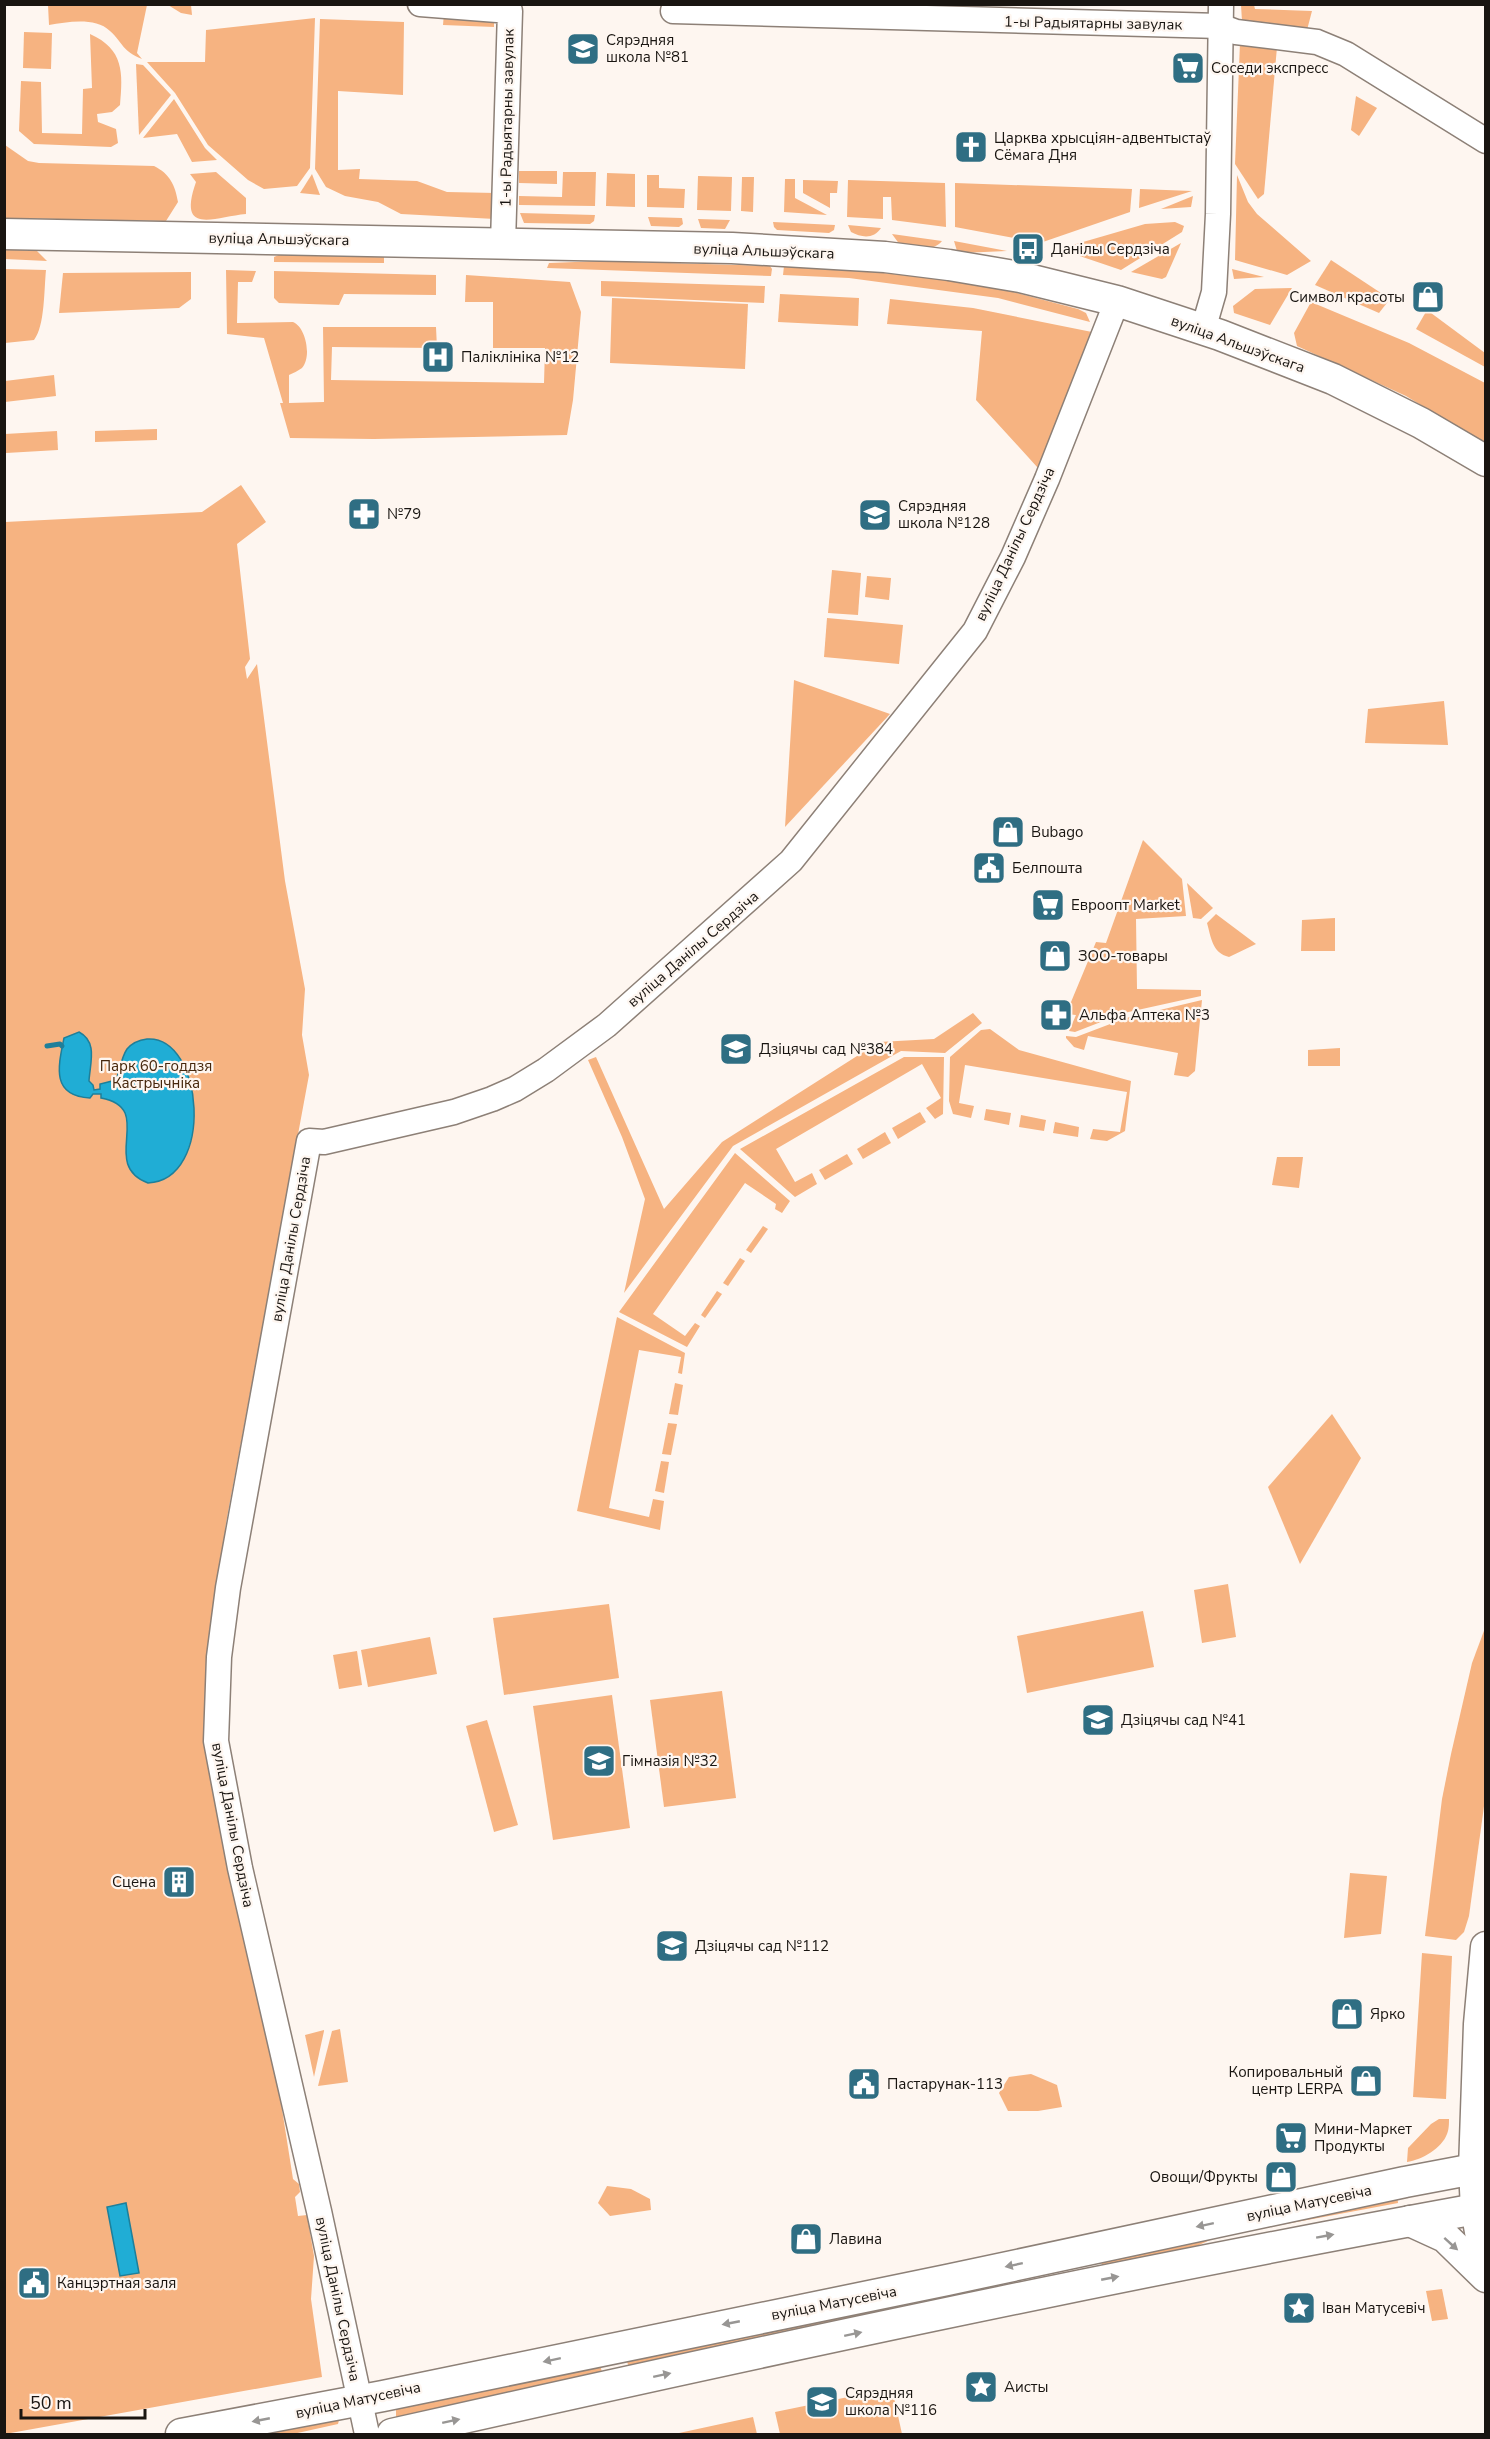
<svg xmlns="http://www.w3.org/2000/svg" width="1490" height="2439" viewBox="0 0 1490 2439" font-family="'Nunito Sans',sans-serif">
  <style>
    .green { fill: #f6b381 }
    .water { fill: #20add5; stroke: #1e7f9a; stroke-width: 1.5 }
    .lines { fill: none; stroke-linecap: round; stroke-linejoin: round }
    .stream { stroke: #1e7f9a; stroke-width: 5 }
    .minor-casing { stroke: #8d8077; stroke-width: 27 }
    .major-casing { stroke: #8d8077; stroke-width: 33 }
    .minor { stroke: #fff; stroke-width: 24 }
    .major { stroke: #fff; stroke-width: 30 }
    .oneway { fill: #989694 }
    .labels { text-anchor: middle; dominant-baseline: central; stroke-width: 4.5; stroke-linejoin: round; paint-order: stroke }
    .street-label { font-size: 15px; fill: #191511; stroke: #fef6f0 }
    .poi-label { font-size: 15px; fill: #191511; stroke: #fef6f0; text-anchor: start }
    .park-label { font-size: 15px; fill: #45260b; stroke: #fef6f0 }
  </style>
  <rect width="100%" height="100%" fill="#fef6f0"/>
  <g class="green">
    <path d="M48 5H147L137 53 142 59C122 51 124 44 110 31 95 17 68 22 49 25Z"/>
    <polygon points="168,5 191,5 192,15 181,13"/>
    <polygon points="1241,5 1254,5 1255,9 1312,11 1307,30 1242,21"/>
    <polygon points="444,13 494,15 494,27 443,25"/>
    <polygon points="315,18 310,168 297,186 264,189 248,180 208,145 175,93 147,62 205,62 206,30"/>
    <polygon points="320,19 404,22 403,95 338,91 338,170 360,169 359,179 417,181 447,192 496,193 495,219 401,214 378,202 345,196 326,187 315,169"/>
    <polygon points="24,32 52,33 51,69 23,68"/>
    <path d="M90 34C124 49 123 73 120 105L112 112 97 114 98 122 116 129 118 143 111 147 34 144 19 131 21 81 41 82 42 133 82 134 83 89 92 88Z"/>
    <polygon points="1240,43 1277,47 1264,194 1258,199 1235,164"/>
    <polygon points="136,64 143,65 171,95 139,135"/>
    <polygon points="1356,96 1377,108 1359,136 1351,130"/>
    <polygon points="174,99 205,148 217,160 192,162 177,134 143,138"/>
    <path d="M5 145 28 161 39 163 154 166C170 174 175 185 178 202L166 221 5 218Z"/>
    <polygon points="519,171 557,171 557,184 519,183"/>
    <path d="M216 172 246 198V214C214 217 177 236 196 182L190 174Z"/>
    <polygon points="563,172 596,172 595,206 519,205 519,196 562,197"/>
    <polygon points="607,173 635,174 635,207 606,206"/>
    <polygon points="312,174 320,195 300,193"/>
    <polygon points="647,175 659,175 659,188 685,189 684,208 647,207"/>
    <polygon points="1237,175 1248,202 1257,214 1311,261 1287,275 1235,260"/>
    <polygon points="698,176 732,177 731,211 697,210"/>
    <polygon points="742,177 754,177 753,212 741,211"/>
    <polygon points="785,179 795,179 795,198 827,215 784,212"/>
    <polygon points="803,180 838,181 837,193 830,193 830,208 803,193"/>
    <polygon points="848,180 945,183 946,227 892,220 891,197 883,197 883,219 847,217"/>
    <polygon points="955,183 1132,189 1130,212 1040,243 955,227"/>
    <polygon points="1140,189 1192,191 1139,208"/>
    <polygon points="1193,196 1191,207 1161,209"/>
    <polygon points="520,213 595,215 594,221 590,224 524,223"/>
    <polygon points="648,217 682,218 683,224 679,227 651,226"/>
    <polygon points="698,219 730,220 725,229 701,228"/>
    <polygon points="773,222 835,225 834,230 829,233 777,230 774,227"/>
    <polygon points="1175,222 1184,226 1182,232 1121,270 1059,249 1145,224"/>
    <path d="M848 225 881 228C874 239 862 238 851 232Z"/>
    <path d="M892 234 942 241C932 253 915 247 900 245Z"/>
    <polygon points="954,241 1007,251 961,253 957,251"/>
    <polygon points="1181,243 1166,277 1162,279 1131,272"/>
    <polygon points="5,249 37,251 47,261 5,259"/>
    <polygon points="281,254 384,254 384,263 274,262 274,257"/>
    <polygon points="1331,260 1390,299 1379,313 1315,285"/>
    <polygon points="601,261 770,266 772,269 771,276 547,268 549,263"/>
    <polygon points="784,266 848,269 930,278 998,288 1078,309 1086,313 1090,322 998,298 849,278 783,275"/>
    <path d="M5 269 46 270C44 289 45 326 34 340L5 343Z"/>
    <polygon points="1232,269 1264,277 1234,279"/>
    <path d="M226 270 256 271 252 282H238L237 323 293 322C306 327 312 357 302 368 298 371 293 373 289 375V403L324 402 323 327H436L437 348 332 347 331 380 544 383 545 348H493V302H465L466 275 570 282 581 312 573 400 567 435 374 439 290 438 280 403H283L264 338 227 334Z"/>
    <polygon points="274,271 436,275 436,295 344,294 339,305 279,303 274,298"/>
    <polygon points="191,272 191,299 179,308 59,313 63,273"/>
    <polygon points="601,281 765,286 764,303 601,296"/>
    <polygon points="1292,288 1270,325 1234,313 1233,306 1255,289"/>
    <polygon points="780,294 859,298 858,326 778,322"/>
    <polygon points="612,298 748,304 745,369 610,363"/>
    <polygon points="890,299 973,308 1092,332 1038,468 976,400 982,331 887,324"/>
    <polygon points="1311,302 1409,343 1485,383 1485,444 1406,396 1297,346 1294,333"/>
    <polygon points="1427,310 1485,353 1485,367 1416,329"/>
    <polygon points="54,375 56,396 5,402 5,381"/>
    <polygon points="157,429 157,440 95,442 95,431"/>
    <polygon points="57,431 58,450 6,453 5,434"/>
    <polygon points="241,485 266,522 237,544 250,659 245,667 247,679 257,664 285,881 305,989 302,1035 309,1075 226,1523 211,1659 205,1751 273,2052 293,2179 299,2184 300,2192 295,2197 298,2216 307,2215 314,2256 311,2299 322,2377 5,2434 5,522 202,512"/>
    <polygon points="832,570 861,573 858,615 828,613"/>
    <polygon points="867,576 891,578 889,600 865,597"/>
    <polygon points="827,618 903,625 899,664 824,657"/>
    <polygon points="794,680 890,714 785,827"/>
    <polygon points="1444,701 1448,745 1365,743 1368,709"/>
    <polygon points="1143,840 1182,879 1186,916 1136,919 1137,989 1201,990 1201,996 1124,1013 1075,1032 1069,1031 1076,1015 1066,1014 1096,942 1106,943"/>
    <polygon points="1187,883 1213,908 1201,919 1193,918"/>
    <path d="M1216 914 1256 944 1229 957C1212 953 1211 937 1207 923Z"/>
    <polygon points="1335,918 1335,951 1301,951 1302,920"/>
    <polygon points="1202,1000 1195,1071 1188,1077 1174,1075 1178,1053 1088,1036 1084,1050 1074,1047 1066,1038 1066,1036 1076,1037 1126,1018"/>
    <polygon points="973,1013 982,1023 945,1053 901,1051 733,1146 624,1293 645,1199 622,1137 588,1060 596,1057 664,1209 722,1142 879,1042 934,1039"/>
    <polygon points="990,1029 1019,1050 1131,1081 1125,1131 1107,1141 1090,1139 1093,1129 1120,1132 1127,1092 965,1065 959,1103 974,1106 971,1118 953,1114 949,1101 950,1057 981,1030"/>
    <polygon points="1340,1048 1340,1066 1308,1066 1308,1050"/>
    <polygon points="904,1057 944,1057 943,1114 935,1119 926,1108 941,1098 922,1064 776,1149 795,1182 812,1173 817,1184 795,1197 740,1149"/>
    <polygon points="986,1109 1011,1113 1009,1125 984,1120"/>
    <polygon points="920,1112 926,1122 898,1139 892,1128"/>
    <polygon points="1021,1115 1046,1120 1044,1131 1019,1127"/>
    <polygon points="1055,1122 1079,1127 1078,1137 1053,1133"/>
    <polygon points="885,1132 891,1143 863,1159 857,1149"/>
    <polygon points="735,1153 790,1201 782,1213 775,1209 776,1204 745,1183 653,1314 685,1336 695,1323 700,1326 687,1347 619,1312"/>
    <polygon points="847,1154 853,1164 825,1180 819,1170"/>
    <polygon points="1277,1157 1303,1157 1299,1188 1272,1185"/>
    <polygon points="763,1226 768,1229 751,1253 746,1250"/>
    <polygon points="740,1258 745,1261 728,1286 723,1283"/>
    <polygon points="717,1291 722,1294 705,1318 701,1315"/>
    <polygon points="617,1317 685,1353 682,1374 678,1373 681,1357 639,1350 609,1508 649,1517 653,1499 664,1501 660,1530 577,1511"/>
    <polygon points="675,1383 683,1385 678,1415 669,1414"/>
    <polygon points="1332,1414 1361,1458 1300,1564 1268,1487"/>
    <polygon points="668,1423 677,1424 671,1455 662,1454"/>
    <polygon points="661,1461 669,1462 664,1493 655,1491"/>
    <polygon points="1228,1584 1236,1637 1202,1643 1194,1590"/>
    <polygon points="609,1604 619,1678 504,1695 493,1618"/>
    <polygon points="1143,1611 1154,1667 1027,1693 1017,1636"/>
    <polygon points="1485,1628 1485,1799 1469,1916 1464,1932 1456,1940 1425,1936 1442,1799 1451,1754 1472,1663"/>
    <polygon points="430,1637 437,1674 368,1687 361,1650"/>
    <polygon points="357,1651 362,1685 339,1689 333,1655"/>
    <polygon points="722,1691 736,1798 664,1807 650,1700"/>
    <polygon points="612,1695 630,1828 553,1840 533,1706"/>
    <polygon points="487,1720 518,1825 494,1832 466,1726"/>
    <polygon points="1350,1873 1387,1876 1381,1934 1344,1938"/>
    <polygon points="1422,1953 1452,1956 1446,2099 1413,2097"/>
    <polygon points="340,2029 348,2082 318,2086 332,2031"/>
    <polygon points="324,2030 324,2031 314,2077 305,2035"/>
    <polygon points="1031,2074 1057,2085 1062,2107 1038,2111 1008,2111 999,2093 1009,2077"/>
    <path d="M1439 2119H1449C1449 2123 1449 2130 1447 2134 1442 2148 1422 2160 1407 2162L1408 2148 1431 2124Z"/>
    <polygon points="607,2186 631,2189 650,2199 651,2210 610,2216 598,2203"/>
    <polygon points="1397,2194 1398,2203 1217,2237 1174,2256 1103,2268 1099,2256"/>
    <polygon points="1442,2289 1448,2319 1432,2321 1426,2291"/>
    <polygon points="885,2305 886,2315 629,2367 626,2359"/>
    <polygon points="599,2362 602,2372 396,2417 396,2404"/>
    <polygon points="892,2388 902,2434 780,2434 775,2412"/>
    <polygon points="753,2417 757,2434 679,2433"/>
    <polygon points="336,2418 339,2420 338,2424 293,2434 249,2434"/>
  </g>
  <g class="water">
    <path d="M79 1032C98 1042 90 1063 89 1081L93 1085 94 1090 100 1089V1084L116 1080C120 1070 121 1058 127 1049 132 1043 139 1040 147 1039 204 1035 215 1180 148 1183 98 1164 157 1108 101 1098V1094H93L90 1098C51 1096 58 1067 64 1038Z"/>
    <polygon points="126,2203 139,2273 120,2276 107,2207"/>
  </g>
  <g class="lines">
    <polyline class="stream" points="47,1046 60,1044 62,1046"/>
    <g class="minor-casing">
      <g id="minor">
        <polyline points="420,4 510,11 503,243"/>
        <polyline points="673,11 1220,26 1236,32 1317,42 1346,54 1486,141"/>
        <polyline points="1203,330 1214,292 1218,214 1221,4"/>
        <polyline points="367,2434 319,2211 240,1868 216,1741 219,1657 228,1588 309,1141 324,1142 454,1112 492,1099 515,1089 546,1070 607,1025 791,861 975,631 1013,557 1047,479 1117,301"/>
      </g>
    </g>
    <g class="major-casing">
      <g id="major">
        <polyline points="4,234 732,248 885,257 949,265 1020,277 1117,301 1220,335 1333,379 1421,423 1486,461"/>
        <polyline points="1486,1947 1479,2024 1474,2169 1476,2209 1486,2266"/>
        <polyline points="1410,2221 1445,2237 1486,2277"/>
        <polyline points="181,2434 383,2396 947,2280 1405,2182 1474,2169 1486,2169"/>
        <path d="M392 2434C752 2353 1113 2275 1476 2209L1486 2202"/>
      </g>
    </g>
    <use href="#minor" class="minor"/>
    <use href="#major" class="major"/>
  </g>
  <defs><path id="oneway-solid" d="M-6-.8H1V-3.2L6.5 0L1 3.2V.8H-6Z" transform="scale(1.5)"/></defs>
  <g class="oneway">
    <use href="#oneway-solid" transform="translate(1205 2225) rotate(168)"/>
    <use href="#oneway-solid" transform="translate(1325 2236) rotate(-10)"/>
    <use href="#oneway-solid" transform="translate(1451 2244) rotate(42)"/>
    <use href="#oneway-solid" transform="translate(1014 2265) rotate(168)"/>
    <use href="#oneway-solid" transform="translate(1110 2278) rotate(-11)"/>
    <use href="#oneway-solid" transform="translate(731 2323) rotate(169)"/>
    <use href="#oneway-solid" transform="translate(853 2334) rotate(-12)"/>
    <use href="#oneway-solid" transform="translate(552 2360) rotate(168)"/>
    <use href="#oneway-solid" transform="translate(662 2375) rotate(-12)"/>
    <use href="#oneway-solid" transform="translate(261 2420) rotate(169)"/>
    <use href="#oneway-solid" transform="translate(451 2421) rotate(-12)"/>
  </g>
  <defs>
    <g id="school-square" transform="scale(1.725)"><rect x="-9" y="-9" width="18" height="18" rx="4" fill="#2f6e83" stroke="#fef6f0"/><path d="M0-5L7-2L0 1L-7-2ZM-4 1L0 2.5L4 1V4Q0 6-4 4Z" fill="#fff"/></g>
    <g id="supermarket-square" transform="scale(1.725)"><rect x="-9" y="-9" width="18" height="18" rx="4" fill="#2f6e83" stroke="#fef6f0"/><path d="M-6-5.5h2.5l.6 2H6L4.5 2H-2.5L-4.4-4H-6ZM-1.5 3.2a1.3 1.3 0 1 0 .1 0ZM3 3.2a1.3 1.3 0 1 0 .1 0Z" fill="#fff"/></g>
    <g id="church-square" transform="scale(1.725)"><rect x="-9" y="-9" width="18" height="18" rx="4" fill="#2f6e83" stroke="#fef6f0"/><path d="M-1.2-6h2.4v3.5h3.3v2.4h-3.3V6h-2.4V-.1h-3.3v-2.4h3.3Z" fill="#fff"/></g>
    <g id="bus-square" transform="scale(1.725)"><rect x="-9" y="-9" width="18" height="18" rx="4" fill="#2f6e83" stroke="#fef6f0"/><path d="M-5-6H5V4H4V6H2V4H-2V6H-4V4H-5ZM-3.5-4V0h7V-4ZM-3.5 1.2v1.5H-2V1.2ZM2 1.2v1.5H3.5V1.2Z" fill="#fff"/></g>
    <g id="shop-square" transform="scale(1.725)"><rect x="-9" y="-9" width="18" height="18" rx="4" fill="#2f6e83" stroke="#fef6f0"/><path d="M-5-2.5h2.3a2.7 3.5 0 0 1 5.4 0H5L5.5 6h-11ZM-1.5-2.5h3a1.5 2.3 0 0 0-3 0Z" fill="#fff"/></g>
    <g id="hospital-square" transform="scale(1.725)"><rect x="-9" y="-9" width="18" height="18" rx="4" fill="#2f6e83" stroke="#fef6f0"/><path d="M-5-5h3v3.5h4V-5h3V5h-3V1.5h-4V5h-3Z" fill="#fff"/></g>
    <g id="pharmacy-square" transform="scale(1.725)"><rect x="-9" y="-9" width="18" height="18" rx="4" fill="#2f6e83" stroke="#fef6f0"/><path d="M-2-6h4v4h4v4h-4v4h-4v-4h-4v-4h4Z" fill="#fff"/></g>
    <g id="civic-square" transform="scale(1.725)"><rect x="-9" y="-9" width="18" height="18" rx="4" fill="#2f6e83" stroke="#fef6f0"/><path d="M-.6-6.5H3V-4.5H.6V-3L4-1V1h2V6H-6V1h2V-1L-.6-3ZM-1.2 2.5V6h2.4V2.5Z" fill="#fff"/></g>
    <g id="building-square" transform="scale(1.725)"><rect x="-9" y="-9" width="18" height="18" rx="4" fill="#2f6e83" stroke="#fef6f0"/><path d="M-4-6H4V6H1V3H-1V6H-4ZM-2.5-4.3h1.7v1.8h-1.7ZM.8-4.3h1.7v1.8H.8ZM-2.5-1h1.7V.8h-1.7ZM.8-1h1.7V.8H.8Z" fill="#fff"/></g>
    <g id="sight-square" transform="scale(1.725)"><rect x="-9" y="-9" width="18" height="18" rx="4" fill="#2f6e83" stroke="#fef6f0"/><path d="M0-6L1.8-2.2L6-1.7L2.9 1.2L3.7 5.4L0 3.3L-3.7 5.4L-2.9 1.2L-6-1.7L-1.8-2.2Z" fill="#fff"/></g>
  </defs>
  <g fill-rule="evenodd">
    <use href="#school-square" x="583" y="49"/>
    <use href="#supermarket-square" x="1188" y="68"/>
    <use href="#church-square" x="971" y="147"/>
    <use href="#bus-square" x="1028" y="249"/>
    <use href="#shop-square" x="1428" y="297"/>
    <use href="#hospital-square" x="438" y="357"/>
    <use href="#pharmacy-square" x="364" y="514"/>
    <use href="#school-square" x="875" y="515"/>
    <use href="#shop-square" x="1008" y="832"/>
    <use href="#civic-square" x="989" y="868"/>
    <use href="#supermarket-square" x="1048" y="905"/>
    <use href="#shop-square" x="1055" y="956"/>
    <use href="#pharmacy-square" x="1056" y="1015"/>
    <use href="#school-square" x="736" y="1049"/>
    <use href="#school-square" x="1098" y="1720"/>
    <use href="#school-square" x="599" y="1761"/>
    <use href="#building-square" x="179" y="1882"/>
    <use href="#school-square" x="672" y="1946"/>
    <use href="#shop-square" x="1347" y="2014"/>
    <use href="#shop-square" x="1366" y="2081"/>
    <use href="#civic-square" x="864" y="2084"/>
    <use href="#supermarket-square" x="1291" y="2138"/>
    <use href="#shop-square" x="1281" y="2177"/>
    <use href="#shop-square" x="806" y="2239"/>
    <use href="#civic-square" x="34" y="2283"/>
    <use href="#sight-square" x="1299" y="2308"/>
    <use href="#sight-square" x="981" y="2387"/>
    <use href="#school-square" x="822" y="2402"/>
  </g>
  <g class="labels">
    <g class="street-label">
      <text transform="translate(1093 23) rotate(1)">1-ы Радыятарны завулак</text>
      <text transform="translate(507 118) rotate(-89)">1-ы Радыятарны завулак</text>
      <text transform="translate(279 239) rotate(1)">вуліца Альшэўскага</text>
      <text transform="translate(764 251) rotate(2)">вуліца Альшэўскага</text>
      <text transform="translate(1238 344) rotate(20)">вуліца Альшэўскага</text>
      <text transform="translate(1015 544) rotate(-65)">вуліца Данілы Сердзіча</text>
      <text transform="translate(693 949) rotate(-41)">вуліца Данілы Сердзіча</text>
      <text transform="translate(291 1239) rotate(-80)">вуліца Данілы Сердзіча</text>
      <text transform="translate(233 1825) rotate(79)">вуліца Данілы Сердзіча</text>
      <text transform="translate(1309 2203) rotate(-12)">вуліца Матусевіча</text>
      <text transform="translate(338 2299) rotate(78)">вуліца Данілы Сердзіча</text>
      <text transform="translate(834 2303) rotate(-11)">вуліца Матусевіча</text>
      <text transform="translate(358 2400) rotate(-12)">вуліца Матусевіча</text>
    </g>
    <g class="poi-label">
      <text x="606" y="40">Сярэдняя<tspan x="606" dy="17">школа №81</tspan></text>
      <text x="1211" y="68">Соседи экспресс</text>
      <text x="994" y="138">Царква хрысціян-адвентыстаў<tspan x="994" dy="17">Сёмага Дня</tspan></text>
      <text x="1051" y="249">Данілы Сердзіча</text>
      <text x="1405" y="297" text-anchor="end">Символ красоты</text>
      <text x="461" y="357">Паліклініка №12</text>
      <text x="898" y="506">Сярэдняя<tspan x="898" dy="17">школа №128</tspan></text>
      <text x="387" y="514">№79</text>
      <text x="1031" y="832">Bubago</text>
      <text x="1012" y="868">Белпошта</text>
      <text x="1071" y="905">Евроопт Market</text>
      <text x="1078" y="956">ЗОО-товары</text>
      <text x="1079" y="1015">Альфа Аптека №3</text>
      <text x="759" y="1049">Дзіцячы сад №384</text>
      <text x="1121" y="1720">Дзіцячы сад №41</text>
      <text x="622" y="1761">Гімназія №32</text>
      <text x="156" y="1882" text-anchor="end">Сцена</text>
      <text x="695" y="1946">Дзіцячы сад №112</text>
      <text x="1370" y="2014">Ярко</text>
      <text x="1343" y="2072" text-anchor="end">Копировальный<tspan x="1343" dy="17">центр LERPA</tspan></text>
      <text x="887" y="2084">Пастарунак-113</text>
      <text x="1314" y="2129">Мини-Маркет<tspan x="1314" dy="17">Продукты</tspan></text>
      <text x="1258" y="2177" text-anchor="end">Овощи/Фрукты</text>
      <text x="829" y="2239">Лавина</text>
      <text x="57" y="2283">Канцэртная заля</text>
      <text x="1322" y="2308">Іван Матусевіч</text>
      <text x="1004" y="2387">Аисты</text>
      <text x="845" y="2393">Сярэдняя<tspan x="845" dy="17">школа №116</tspan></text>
    </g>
    <g class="park-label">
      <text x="156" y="1066">Парк 60-годдзя<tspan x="156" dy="17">Кастрычніка</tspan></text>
    </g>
  </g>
  <rect width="1490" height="2439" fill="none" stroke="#191511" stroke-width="12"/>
  <path d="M21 2409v9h124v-9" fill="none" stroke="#191511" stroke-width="3"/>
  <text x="30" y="2409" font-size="18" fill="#191511" stroke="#fef6f0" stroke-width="4.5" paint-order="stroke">50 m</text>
</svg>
